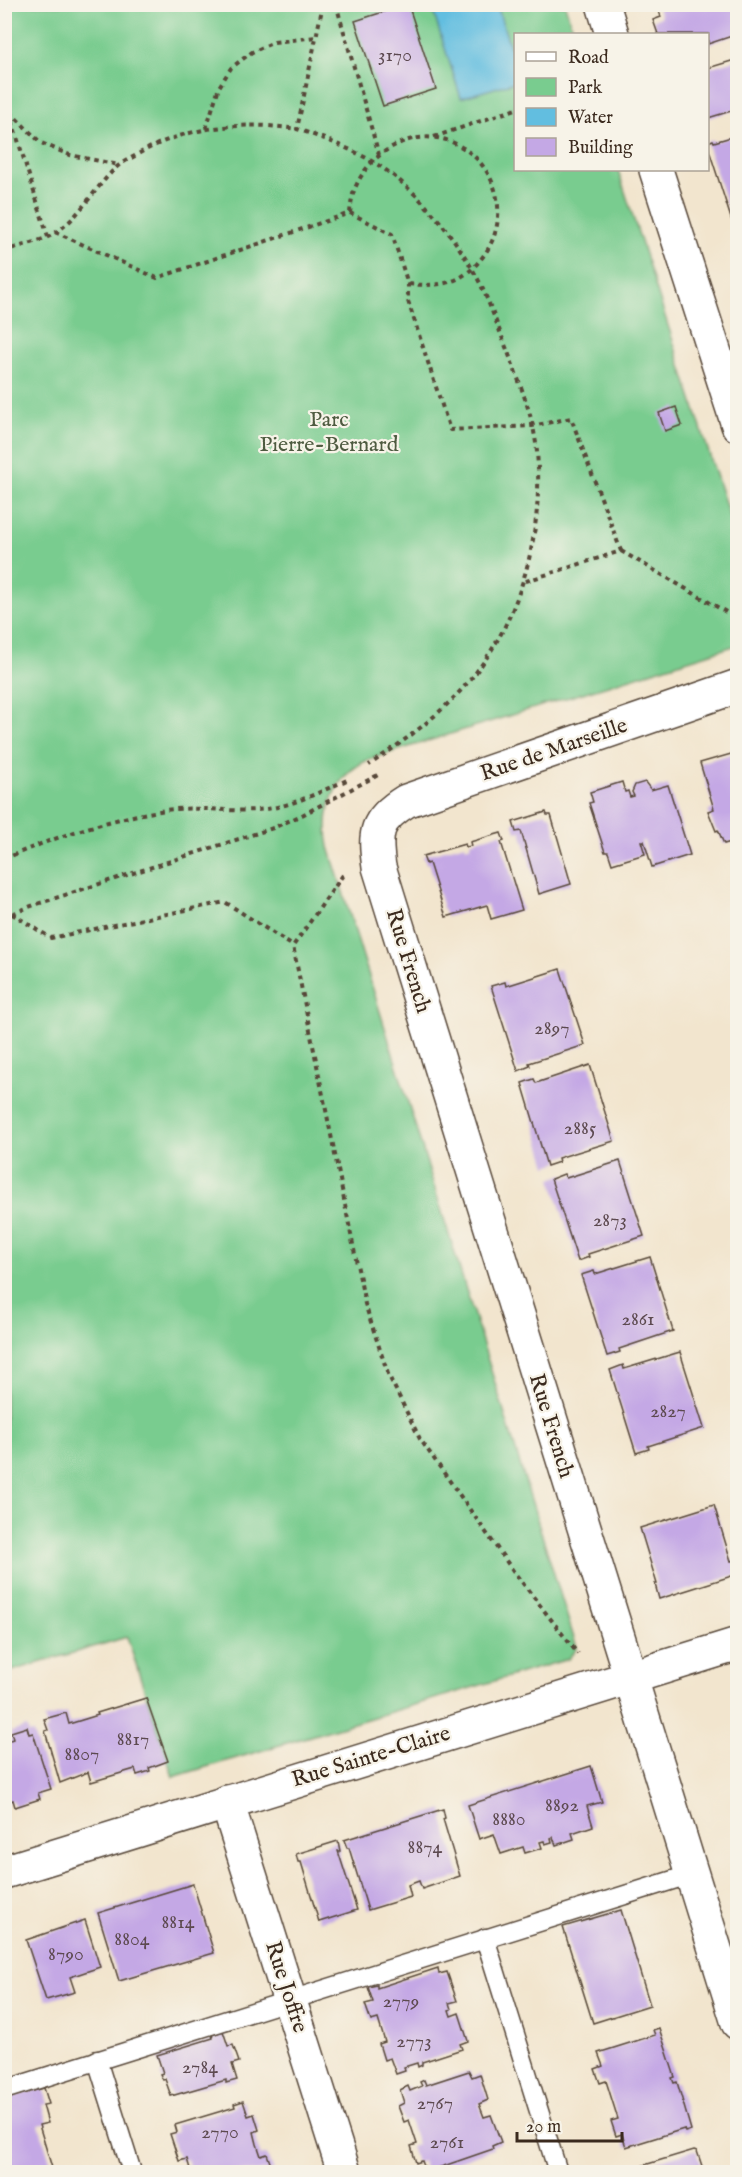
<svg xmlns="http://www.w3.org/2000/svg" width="742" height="2177" viewBox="0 0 742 2177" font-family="'IM FELL English',serif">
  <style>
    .green { fill: #79cc8f; stroke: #5a7b56; stroke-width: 1.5 }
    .water { fill: #62bee0; stroke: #4e747f; stroke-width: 1.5 }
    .building { fill: #c4a8e5 }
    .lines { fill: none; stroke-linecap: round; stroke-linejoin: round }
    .service-casing { stroke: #564638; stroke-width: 21 }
    .minor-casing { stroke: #564638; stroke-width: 36 }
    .path { stroke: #564638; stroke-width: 4; stroke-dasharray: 4.5 4.5; stroke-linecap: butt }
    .service { stroke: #fff; stroke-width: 18 }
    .minor { stroke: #fff; stroke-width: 33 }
    .labels { text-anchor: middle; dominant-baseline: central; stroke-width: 4.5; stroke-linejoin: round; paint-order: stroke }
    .number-label { font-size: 20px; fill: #5d4a50 }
    .park-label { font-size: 22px; fill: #4e5b40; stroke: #f7f3e8 }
    .street-label { font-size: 22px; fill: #3b2a1e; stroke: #f7f3e8 }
  </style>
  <rect width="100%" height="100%" fill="#f7f3e8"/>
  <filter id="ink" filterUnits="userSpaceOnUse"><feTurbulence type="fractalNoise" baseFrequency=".0167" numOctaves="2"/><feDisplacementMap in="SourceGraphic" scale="12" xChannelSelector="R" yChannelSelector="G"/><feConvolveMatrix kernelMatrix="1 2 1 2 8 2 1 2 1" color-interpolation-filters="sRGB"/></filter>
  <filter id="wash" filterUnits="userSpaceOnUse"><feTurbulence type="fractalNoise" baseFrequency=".008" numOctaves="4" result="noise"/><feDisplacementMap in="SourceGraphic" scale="24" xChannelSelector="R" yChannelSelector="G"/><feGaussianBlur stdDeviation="1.35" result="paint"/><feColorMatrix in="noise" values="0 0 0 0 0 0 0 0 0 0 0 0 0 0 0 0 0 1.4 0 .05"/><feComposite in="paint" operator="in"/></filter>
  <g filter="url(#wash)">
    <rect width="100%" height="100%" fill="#f2e5ce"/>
    <path class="green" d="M5 5H565L574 34H516V170H618L737 540V645L370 759C333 775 322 810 329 847L577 1648 568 1659 173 1777 127 1637 5 1673Z"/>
    <polygon class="water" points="431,5 497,5 515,63 515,82 461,98"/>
    <g id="blocks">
      <g class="building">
        <polygon points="408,4 436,89 383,106 355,21"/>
        <polygon points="657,4 738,4 738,34 708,44 708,34 658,34 653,20 661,17"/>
        <polygon points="738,59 738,109 708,118 708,68"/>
        <polygon points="738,135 738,237 737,237 708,147 708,142 713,140 714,142"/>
        <polygon points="676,407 682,425 665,431 659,413"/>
        <polygon points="738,752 738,840 724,844 718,830 716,831 708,811 714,809 700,763"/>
        <polygon points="622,782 625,792 628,791 630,797 634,796 632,792 635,785 645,782 651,790 668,785 690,855 652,867 644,841 641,841 645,854 612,864 608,852 605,852 589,803 593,802 590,792"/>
        <polygon points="546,812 547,815 551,815 571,884 539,894 521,831 516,832 513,822"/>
        <polygon points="501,833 504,841 501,842 522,910 491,919 487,905 446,917 429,863 426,864 423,856 465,844 466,847 471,846 470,842"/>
        <polygon points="560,969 585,1045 529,1063 530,1066 518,1071 491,986 505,982 506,986"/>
        <polygon points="590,1065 614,1141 558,1158 559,1162 547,1166 522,1083 534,1079 536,1083"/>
        <polygon points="620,1161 644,1236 588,1254 589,1257 578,1261 551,1179 564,1174 566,1178"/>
        <polygon points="650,1257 673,1331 619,1349 620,1352 607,1356 581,1275 594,1271 595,1274"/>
        <polygon points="680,1352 704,1428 648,1446 649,1449 636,1453 610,1370 623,1365 624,1369"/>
        <polygon points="714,1505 731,1561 735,1560 738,1574 659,1599 655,1584 657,1584 640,1528"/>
        <polygon points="146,1698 168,1761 149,1768 150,1771 137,1775 135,1769 91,1782 88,1772 60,1783 45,1731 48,1730 44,1719 66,1713 69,1724 98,1715 97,1713"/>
        <polygon points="27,1727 29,1734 33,1733 51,1789 38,1793 40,1799 15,1807 13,1800 4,1803 4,1742 13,1739 11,1732"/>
        <polygon points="591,1766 602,1802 587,1806 593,1826 572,1833 574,1839 556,1845 553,1837 551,1838 552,1842 545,1844 544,1841 540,1842 542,1848 525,1853 523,1847 501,1854 494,1834 479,1839 468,1805"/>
        <polygon points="443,1809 445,1818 443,1819 460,1876 422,1889 419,1881 408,1885 411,1897 368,1910 349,1848 347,1848 344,1840"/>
        <polygon points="338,1841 340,1851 338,1851 357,1910 319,1922 301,1862 298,1862 296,1854"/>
        <polygon points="193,1884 214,1953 119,1981 98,1913"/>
        <polygon points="621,1910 650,2005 593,2023 563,1927"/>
        <polygon points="85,1920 100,1967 70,1977 75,1992 46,2000 26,1940"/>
        <polygon points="438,1968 439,1974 447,1972 457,2001 449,2003 451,2009 449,2010 451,2016 459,2013 468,2041 460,2044 462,2049 422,2062 422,2065 418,2067 417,2063 404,2067 405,2071 396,2074 390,2058 384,2060 379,2044 385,2042 378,2019 371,2021 365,2004 373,2002 368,1987 377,1985 377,1988"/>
        <polygon points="659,2028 675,2077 672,2078 674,2083 677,2082 691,2130 685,2132 684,2129 626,2147 622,2134 616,2136 611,2121 618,2119 606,2081 600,2083 595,2069 603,2066 598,2053 655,2035 653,2030"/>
        <polygon points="223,2031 228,2046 233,2045 239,2062 232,2064 237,2080 226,2083 226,2080 171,2096 165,2079 163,2080 160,2074 163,2073 157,2055 213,2038 212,2035"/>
        <polygon points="469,2071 472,2077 480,2074 488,2100 479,2104 484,2117 491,2115 501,2142 492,2146 493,2149 435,2169 436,2172 426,2172 422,2161 416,2163 411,2146 417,2144 409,2120 404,2122 398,2106 404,2103 400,2090 408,2086 410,2091 422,2086 420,2082 424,2080 426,2085"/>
        <polygon points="44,2088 49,2104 43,2105 48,2123 39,2125 53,2171 62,2168 64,2172 4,2172 4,2099"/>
        <polygon points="243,2101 248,2116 254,2114 259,2130 254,2132 257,2144 261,2156 267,2154 273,2171 191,2172 187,2159 179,2161 170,2134 177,2132 175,2125 235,2107 234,2104"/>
        <polygon points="694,2150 697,2151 704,2172 643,2172 641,2166"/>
      </g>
    </g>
  </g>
  <g filter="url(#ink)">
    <use href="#blocks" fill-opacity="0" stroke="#564638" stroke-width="1.5"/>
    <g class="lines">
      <g class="service-casing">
        <g id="service">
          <polyline points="485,1938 558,2172"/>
          <polyline points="97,2060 132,2172"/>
          <polyline points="4,2090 692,1874"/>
        </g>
      </g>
      <g class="minor-casing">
        <g id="minor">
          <polyline points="603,4 612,34"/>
          <polyline points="656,170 738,425"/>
          <path d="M738 686 406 801C375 820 374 833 379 867L738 2023"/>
          <polyline points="227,1802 344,2172"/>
          <polyline points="4,1872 738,1644"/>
        </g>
      </g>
      <g class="path">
        <path d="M323 4 297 129C328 140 359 151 387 171 426 199 459 242 481 285 491 307 499 330 508 352 520 384 534 418 537 452 542 512 531 574 504 628 472 691 426 726 369 765"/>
        <polyline points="336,4 379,155"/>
        <polyline points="4,95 48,237"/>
        <polyline points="10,112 41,143 70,155 119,165"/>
        <polyline points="206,129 219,87 231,68 252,52 274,42 317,37"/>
        <polyline points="434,137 516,109"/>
        <path d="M350 213C351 204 352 194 356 186 372 149 419 124 458 145 498 166 511 218 484 255 463 284 442 287 408 284"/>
        <polyline points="55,232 157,278 350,213 392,234 408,284 408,301 450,430 532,426 571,418 621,551 523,582"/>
        <path d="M4 251C19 246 35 243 48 237 78 222 94 187 118 166 124 161 132 158 138 154 187 126 242 121 297 129"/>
        <polyline points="621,551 738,619"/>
        <path d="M4 859C55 837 110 818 166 810 196 806 226 812 257 810 289 808 317 793 347 780"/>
        <polyline points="343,875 293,946 365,1304 388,1374 420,1439 514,1572 578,1654"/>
        <polyline points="4,909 51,938 225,902 293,946"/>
        <polyline points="4,917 34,905 273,828 302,815 378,775"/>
      </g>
      <use href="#service" class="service"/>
      <use href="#minor" class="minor"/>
    </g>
  </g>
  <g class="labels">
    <g class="number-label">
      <text x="395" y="55">3170</text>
      <text x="552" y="1028">2897</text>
      <text x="580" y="1128">2885</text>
      <text x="610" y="1220">2873</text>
      <text x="638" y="1319">2861</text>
      <text x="668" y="1411">2827</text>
      <text x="133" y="1739">8817</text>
      <text x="82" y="1754">8807</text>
      <text x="562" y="1805">8892</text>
      <text x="509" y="1819">8880</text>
      <text x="425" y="1847">8874</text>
      <text x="178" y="1922">8814</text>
      <text x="132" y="1939">8804</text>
      <text x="66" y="1954">8790</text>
      <text x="401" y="2001">2779</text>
      <text x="414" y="2041">2773</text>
      <text x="200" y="2067">2784</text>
      <text x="435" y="2103">2767</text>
      <text x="220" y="2132">2770</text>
      <text x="447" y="2142">2761</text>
    </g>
    <g class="park-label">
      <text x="329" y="420">Parc<tspan x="329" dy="25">Pierre-Bernard</tspan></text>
    </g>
    <g class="street-label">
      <text transform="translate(554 750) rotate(-19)">Rue de Marseille</text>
      <text transform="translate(408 961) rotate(73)">Rue French</text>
      <text transform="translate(551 1426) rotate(73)">Rue French</text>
      <text transform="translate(371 1757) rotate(-17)">Rue Sainte-Claire</text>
      <text transform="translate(286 1987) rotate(72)">Rue Joffre</text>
    </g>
  </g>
  <rect width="742" height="2177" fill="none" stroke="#f7f3e8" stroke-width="24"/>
  <rect x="514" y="33" width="195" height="138" fill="#f7f3e8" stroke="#aca397" stroke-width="1.5"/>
  <rect x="526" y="52" width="30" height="9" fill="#ffffff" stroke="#aca397" stroke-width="1.5"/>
  <text x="568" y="63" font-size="18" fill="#3b2a1e">Road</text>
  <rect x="526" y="78" width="30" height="18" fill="#79cc8f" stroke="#aca397" stroke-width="1.5"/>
  <text x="568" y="93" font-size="18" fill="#3b2a1e">Park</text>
  <rect x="526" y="108" width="30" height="18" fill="#62bee0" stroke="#aca397" stroke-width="1.5"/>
  <text x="568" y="123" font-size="18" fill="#3b2a1e">Water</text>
  <rect x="526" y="138" width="30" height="18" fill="#c4a8e5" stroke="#aca397" stroke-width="1.5"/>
  <text x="568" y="153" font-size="18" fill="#3b2a1e">Building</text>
  <path d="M517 2132v9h105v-9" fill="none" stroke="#3b2a1e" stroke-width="3"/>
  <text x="526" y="2132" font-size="18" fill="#3b2a1e" stroke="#f7f3e8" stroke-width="4.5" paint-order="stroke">20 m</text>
</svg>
